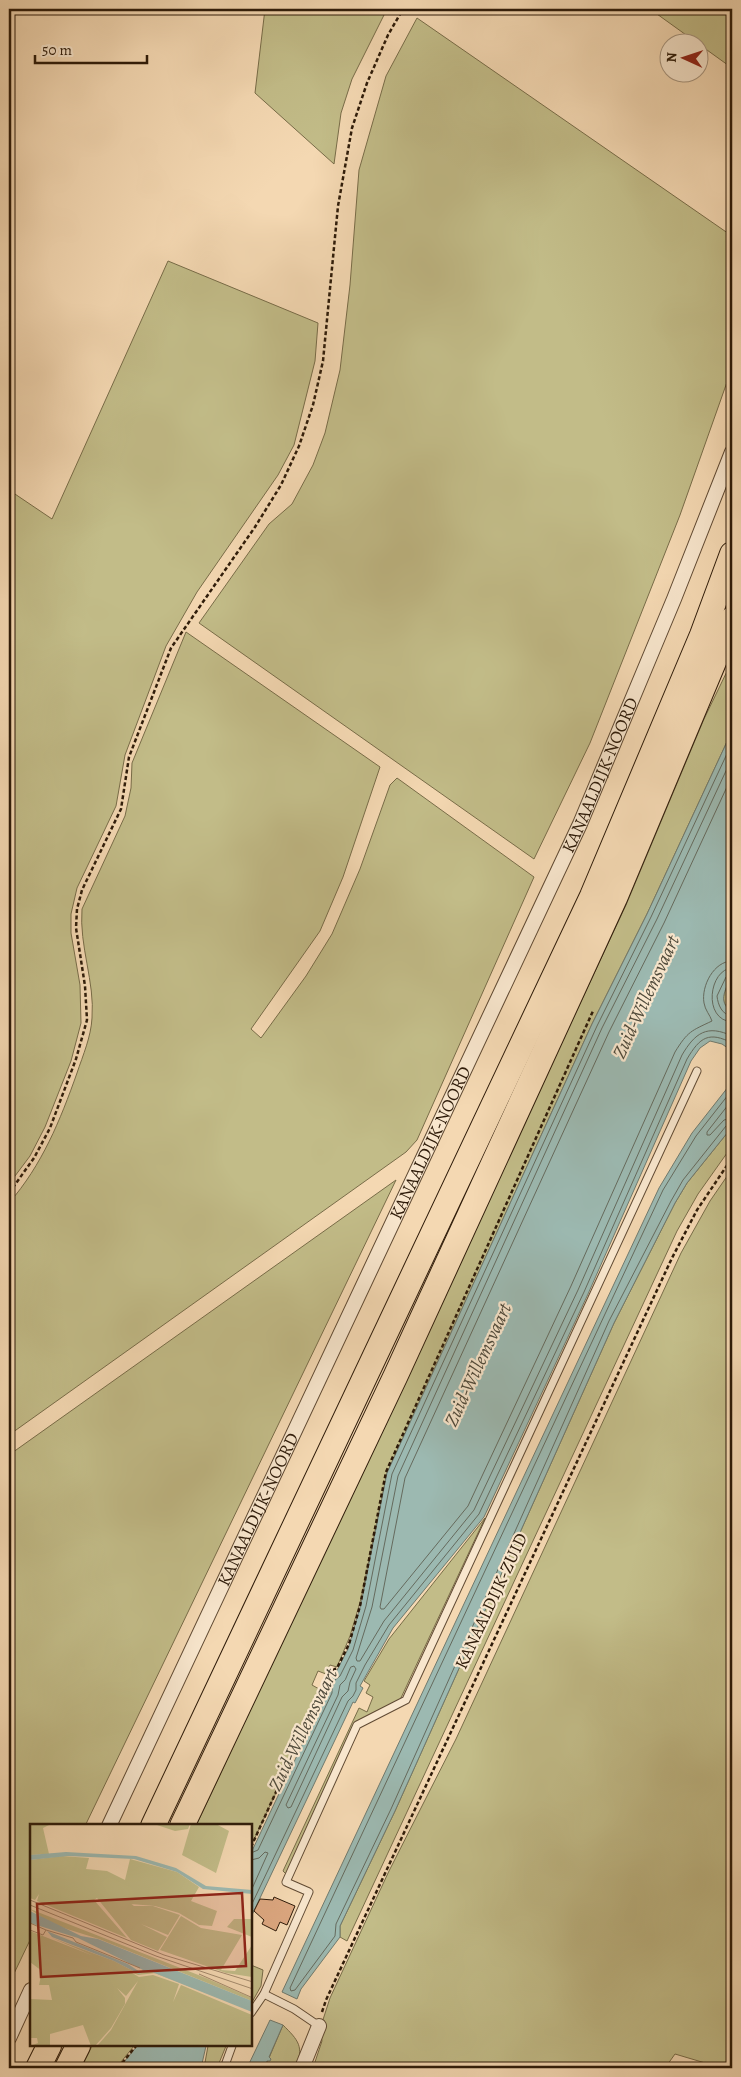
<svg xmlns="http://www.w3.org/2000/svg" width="741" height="2077" viewBox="0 0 741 2077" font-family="Alegreya,serif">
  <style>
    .green { fill: #c2bc88; stroke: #786c48 }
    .water { fill: #9cb9b1; stroke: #707a6e }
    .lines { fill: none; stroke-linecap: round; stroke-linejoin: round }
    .shore { stroke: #656a5d; stroke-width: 1 }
    .building { fill: #dba67f; stroke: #2e1b09 }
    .service-casing { stroke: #604a33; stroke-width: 9 }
    .minor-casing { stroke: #604a33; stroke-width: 16 }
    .trunk-casing { stroke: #2e1b09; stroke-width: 26 }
    .path { stroke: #2e1b09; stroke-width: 2.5; stroke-dasharray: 4 2.5; stroke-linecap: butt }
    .service { stroke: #f8e6cd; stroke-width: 7 }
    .minor { stroke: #f8e6cd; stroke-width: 14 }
    .trunk { stroke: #f4d8b2; stroke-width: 24 }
    .labels { text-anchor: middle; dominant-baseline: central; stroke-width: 4.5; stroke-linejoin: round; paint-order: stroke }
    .street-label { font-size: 18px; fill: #2e1b09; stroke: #f8e6cd }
    .water-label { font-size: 19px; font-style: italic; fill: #4f4a3b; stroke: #f8e6cd }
    .inset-road { fill: none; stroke: #a58c6e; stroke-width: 1 }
    .view { fill: #8f2418; fill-opacity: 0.15; stroke: #8f2418; stroke-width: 2.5 }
    .inset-edge { fill: none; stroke: #2e1b09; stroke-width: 2.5 }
  </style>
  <rect width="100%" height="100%" fill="#f4d8b2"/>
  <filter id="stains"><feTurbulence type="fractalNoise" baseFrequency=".004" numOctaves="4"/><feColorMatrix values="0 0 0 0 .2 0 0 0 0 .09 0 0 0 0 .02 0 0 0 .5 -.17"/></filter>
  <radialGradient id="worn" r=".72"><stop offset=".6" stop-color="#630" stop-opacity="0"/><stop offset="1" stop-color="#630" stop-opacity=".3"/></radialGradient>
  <g class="green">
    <polygon points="265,9 387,9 352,79 341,113 334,164 255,93"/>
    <polygon points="650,9 732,9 732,68"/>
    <polygon points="417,18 732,236 732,368 680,515 590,743 534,859 199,623 269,524 292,504 313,465 325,433 340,370 350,285 359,170 386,76"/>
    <polygon points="168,261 318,323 315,361 294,445 278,475 197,592 166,646 125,755 116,806 77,888 71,914 71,933 80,985 81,1023 71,1061 45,1127 30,1156 9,1184 9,490 52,519"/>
    <path d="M186 632 380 767 343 877 320 931 251 1029 261 1038 306 976 332 934 360 869 390 785 397 778 534 877 417 1140 406 1152 9 1435V1203C42 1165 60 1121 77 1073 83 1055 91 1037 92 1018 95 982 79 946 82 909L125 816 131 788 132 763Z"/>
    <polygon points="732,661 732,731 647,914 592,1024 387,1473 361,1599 350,1636 337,1667 330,1665 326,1674 318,1671 312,1685 319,1689 317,1695 321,1697 251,1846 251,1826 196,1826 626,905 704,719"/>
    <path d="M732 974V1012C716 1001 727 988 732 974Z"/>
    <polygon points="732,1127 732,1146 698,1194 677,1231 347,1941 340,1937 340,1926 395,1811 614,1323 675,1203 687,1183"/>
    <polygon points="732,1169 732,2068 722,2068 675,2054 665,2068 313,2068 322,2041 320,2029 330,1998 389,1871 456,1739 681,1253 710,1201"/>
    <polygon points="396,1180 85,1826 31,1826 31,1938 9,1984 9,1455"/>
    <polygon points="485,1518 400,1700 361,1720 286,1874 283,1871 359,1708 367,1712 373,1697 366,1693 370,1685 364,1681 389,1639"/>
    <polygon points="251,1965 263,1970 261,1986 251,2004"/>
    <path d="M283 2025C298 2040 305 2047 295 2068H264L268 2060 271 2059 269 2058Z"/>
    <polygon points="92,2046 134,2046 116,2068 81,2068"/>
    <polygon points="208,2046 226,2046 217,2068 204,2068"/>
  </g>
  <g class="water">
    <path d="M732 731V974C727 988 716 1001 732 1012V1051L722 1044 710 1041 700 1048 691 1061 588 1294 484 1517 393 1628 360 1686 363 1688 355 1703 353 1702 251 1917V1853L328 1690 325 1689 332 1673 335 1674 348 1649 361 1604 387 1473 592 1024 647 914Z"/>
    <polygon points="732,1082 732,1127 687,1183 675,1203 614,1323 395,1811 340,1926 340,1937 301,1989 297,1999 282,1992 659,1188 692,1133"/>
    <polygon points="270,2020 283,2025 269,2057 271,2059 270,2061 267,2061 264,2068 247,2068"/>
    <polygon points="137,2046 206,2046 201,2068 119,2068"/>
  </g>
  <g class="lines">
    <g class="shore">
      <path d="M732 758 657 919 602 1028 398 1476 372 1607 356 1658 357 1661H360L384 1621 474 1510 578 1290 682 1055C695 1033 707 1024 732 1036"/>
      <path d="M732 776 664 923 609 1032 405 1478 380 1607 381 1609H384L468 1506 571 1286 675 1052C688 1031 691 1031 712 1021 710 1015 705 1010 704 1003 701 986 714 961 732 961"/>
      <path d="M732 968C709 969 702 1020 732 1022"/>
      <path d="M732 974 726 977 717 996C718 1005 722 1015 732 1016"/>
      <polyline points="732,1090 696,1136 663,1190 290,1988 291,1991 295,1990 335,1936 336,1924 391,1809 609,1321 671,1201 683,1180 726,1126 732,1124"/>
      <polyline points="732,1100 707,1132 707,1135 710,1135 724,1120 732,1118"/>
      <polygon points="351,1667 354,1666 356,1669 350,1682 348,1691 342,1697 291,1807 288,1808 286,1805 338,1695 340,1685 345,1680"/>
      <polyline points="251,1853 258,1850 332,1693 332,1687 335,1680 340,1676 353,1650 366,1606 392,1474 597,1026 651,917 732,743"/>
      <polyline points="251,1860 259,1858 265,1852 268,1853 251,1891"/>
      <path d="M251 1906 348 1701 353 1696 356 1690V1683L365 1665 389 1625 479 1514 584 1292 687 1059C700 1037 709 1031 732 1043"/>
    </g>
  </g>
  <polygon class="building" points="274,1897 295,1906 287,1925 280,1922 276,1931 262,1924 264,1920 254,1911 260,1899 273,1900"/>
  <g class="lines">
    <g class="service-casing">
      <g id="service">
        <polyline points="264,1994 309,1892 286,1882 357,1725 406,1700 697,1071"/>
        <polyline points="251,2013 264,1994 294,2009 319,2026"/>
        <polyline points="224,2068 232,2046"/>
      </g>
    </g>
    <g class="minor-casing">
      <g id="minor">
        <path id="s1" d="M109 1826 580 824 674 599 732 452"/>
        <polyline points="9,2038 31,1990"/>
        <polyline points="302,2068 319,2026"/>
      </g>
    </g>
    <g class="trunk-casing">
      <g id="trunk">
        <polyline points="153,1826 592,896 702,635 732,554"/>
        <polyline points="182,1826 396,1375 615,898 732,619"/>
        <polyline points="38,2068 49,2046"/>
        <polyline points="67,2068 78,2046"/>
      </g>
    </g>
    <g class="path">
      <polyline points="9,1193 34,1158 50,1128 76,1059 87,1020 85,986 76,928 77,909 82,890 121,809 129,757 171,648 255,527 281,485 299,446 313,405 323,361 338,206 352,128 367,83 388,35 403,9"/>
      <polyline points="251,1847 331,1671 337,1668 349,1644 360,1606 386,1472 593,1011"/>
      <polyline points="322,2012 326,2000 672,1258 697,1210 732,1158"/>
      <polyline points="118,2068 136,2046"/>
    </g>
    <use href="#service" class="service"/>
    <use href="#minor" class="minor"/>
    <use href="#trunk" class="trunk"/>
  </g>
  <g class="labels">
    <g class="street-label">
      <text stroke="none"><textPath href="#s1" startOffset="1160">KANAALDIJK-NOORD</textPath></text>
      <text stroke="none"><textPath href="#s1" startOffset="755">KANAALDIJK-NOORD</textPath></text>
      <text stroke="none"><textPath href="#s1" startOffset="350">KANAALDIJK-NOORD</textPath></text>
      <text transform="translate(491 1601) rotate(-65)">KANAALDIJK-ZUID</text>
    </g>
    <g class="water-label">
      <text transform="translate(646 997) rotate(-65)">Zuid-Willemsvaart</text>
      <text transform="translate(478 1365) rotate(-65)">Zuid-Willemsvaart</text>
      <text transform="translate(303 1730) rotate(-64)">Zuid-Willemsvaart</text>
    </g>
  </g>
  <g transform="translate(30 1824)">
    <rect width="222" height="222" fill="#f4d8b2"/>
    <path d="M0 0H21L13 4 19 30 0 31ZM124 0H160L158 5 145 7ZM161 0H186L199 7 186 49 152 31ZM32 32 59 34 56 45 77 47 95 56 100 35 147 48 169 63 161 77 187 87 182 102 169 101 149 89 125 82 101 80 84 68 104 82H123L150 91 138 111 111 100 137 113 128 127 101 116 67 74 64 76 97 114 7 77 9 70 5 76 0 74V36ZM0 85 176 154 222 174V177L69 115 21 100ZM151 92 171 104 212 111 191 146 205 147 222 121V153L196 149 130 126ZM204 95H222V113L197 103ZM0 107 92 143 109 153 123 151 149 160 143 178 151 161 222 191V222H67L81 206 108 157 96 172 87 164 95 174V180L81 204 65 222H61L53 201 20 210V222H0L8 219 7 214H0V175L22 176 19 161H9L12 147 0 138ZM22 114 84 137 109 150 117 146 212 183 126 149 108 151Z" fill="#c2bc88"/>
    <path d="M36 28 106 32 146 44 176 62 222 66V70L173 65 147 48 104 35 38 32 0 36V31ZM0 87 51 112 68 115 222 177V188L117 146 109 150 84 137 22 113 17 107 98 140 110 148 113 146 48 114 0 99Z" fill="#9cb9b1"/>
    <path class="inset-road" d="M0 76 134 131 223 158M0 81 126 132 223 165M0 99 16 106 13 111 0 106M16 106 43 114 46 118 110 144M169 150 223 174"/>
    <path class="view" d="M212 69 216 142 11 153 7 80Z"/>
    <rect width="222" height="222" class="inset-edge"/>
  </g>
  <rect width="741" height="2077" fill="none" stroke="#f4d8b2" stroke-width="30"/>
  <rect x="10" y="10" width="721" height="2057" fill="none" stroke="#2e1b09" stroke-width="2.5"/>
  <rect x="15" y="15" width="711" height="2047" fill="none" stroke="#2e1b09"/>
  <g transform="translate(684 58) rotate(273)"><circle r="24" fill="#f8e6cd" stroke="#a7957f"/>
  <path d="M0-4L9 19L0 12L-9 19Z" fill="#8f2418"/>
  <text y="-8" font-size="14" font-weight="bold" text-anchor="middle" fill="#2e1b09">N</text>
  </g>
  <path d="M35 55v8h112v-8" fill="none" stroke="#2e1b09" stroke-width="2.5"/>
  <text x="42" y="55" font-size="15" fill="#2e1b09" stroke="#f8e6cd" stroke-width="4" paint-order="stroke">50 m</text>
  <rect width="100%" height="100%" filter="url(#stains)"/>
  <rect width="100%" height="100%" fill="url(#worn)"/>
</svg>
